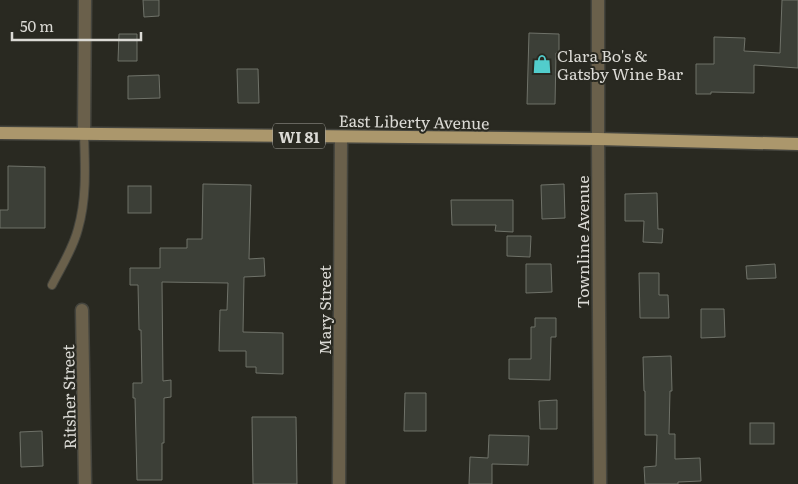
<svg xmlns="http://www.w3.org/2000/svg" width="798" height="484" viewBox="0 0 798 484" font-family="Literata,serif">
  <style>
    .building { fill: #3c3f37; stroke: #6f7269 }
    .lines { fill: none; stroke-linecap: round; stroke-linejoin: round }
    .service-casing { stroke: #45453e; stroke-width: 10 }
    .minor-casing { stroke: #45453e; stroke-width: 15 }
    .primary-casing { stroke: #45453e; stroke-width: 15 }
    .service { stroke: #6a604b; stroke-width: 8 }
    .minor { stroke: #6a604b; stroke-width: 12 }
    .primary { stroke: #ab976c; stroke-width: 12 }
    .labels { text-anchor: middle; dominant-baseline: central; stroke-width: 4; stroke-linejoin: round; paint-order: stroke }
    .shield { fill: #292921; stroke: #a6a59f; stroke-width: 1 }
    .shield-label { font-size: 15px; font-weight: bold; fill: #dbdad5 }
    .poi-label { font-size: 16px; fill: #dbdad5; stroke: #292921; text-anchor: start }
    .street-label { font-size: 16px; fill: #dbdad5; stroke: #292921 }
  </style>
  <rect width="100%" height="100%" fill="#292921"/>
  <g class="building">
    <polygon points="143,0 159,0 159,16 144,17"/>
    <polygon points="782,0 798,0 798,68 754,65 754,93 711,92 711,94 696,94 696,64 714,64 714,37 745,38 744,51 780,53"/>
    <polygon points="529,33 559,34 559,53 556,53 555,104 527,104"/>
    <polygon points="119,34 137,34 137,61 118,61"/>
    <polygon points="237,69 258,69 259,103 238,103"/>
    <polygon points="159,75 160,98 128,99 128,76"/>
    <polygon points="8,166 45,167 45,228 0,228 0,210 8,210"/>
    <polygon points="203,184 251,185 249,259 264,258 265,276 244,277 243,332 283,333 283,374 256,373 256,367 246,367 246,351 219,351 220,310 227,310 228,283 162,282 163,381 171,380 171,397 164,398 164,443 162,443 162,480 137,480 135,398 133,398 133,383 142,383 141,330 139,330 138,285 130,285 130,268 160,268 160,248 187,248 187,239 202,239"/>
    <polygon points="564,184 565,218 542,219 541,185"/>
    <rect x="128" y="186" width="23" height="27"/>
    <polygon points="657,193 658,229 663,229 662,243 643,242 644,221 625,221 625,194"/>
    <polygon points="451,200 513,200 513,232 495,231 496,225 452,225"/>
    <polygon points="507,236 531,236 530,257 507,256"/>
    <polygon points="526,264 551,264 552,292 526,293"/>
    <polygon points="775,264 776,278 747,279 746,266"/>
    <polygon points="639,273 659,273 659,295 668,295 669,318 640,318"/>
    <polygon points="701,309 724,309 725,337 701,338"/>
    <polygon points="535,318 556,318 556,337 551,337 550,380 509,379 509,359 531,359 531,327 535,327"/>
    <polygon points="671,356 672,391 670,391 669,434 675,434 675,459 700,458 701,481 678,482 678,484 645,484 644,467 656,466 657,435 645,435 645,391 644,391 643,357"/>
    <polygon points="405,393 426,393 426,431 404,431"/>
    <polygon points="557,400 557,429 540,429 539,401"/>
    <polygon points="252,417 296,417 297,484 253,484"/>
    <rect x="750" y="423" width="24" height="21"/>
    <polygon points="42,431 43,466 21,467 20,432"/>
    <polygon points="489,435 529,436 528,465 492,464 492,484 469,484 470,457 488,458"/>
  </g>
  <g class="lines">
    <g class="service-casing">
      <path id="service" d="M52 285C61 267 73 249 78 229 87 198 85 165 84 133"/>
    </g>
    <g class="minor-casing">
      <g id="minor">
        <polyline points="598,0 598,139 600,484"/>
        <polyline points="84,133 85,0"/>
        <polyline points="82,310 85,484"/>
        <polyline points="339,484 341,137"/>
      </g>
    </g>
    <g class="primary-casing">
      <polyline id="primary" points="0,133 598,139 798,144"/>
    </g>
    <use href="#service" class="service"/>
    <use href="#minor" class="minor"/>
    <use href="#primary" class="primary"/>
  </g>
  <defs>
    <g id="shop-bare" transform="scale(1.5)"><path d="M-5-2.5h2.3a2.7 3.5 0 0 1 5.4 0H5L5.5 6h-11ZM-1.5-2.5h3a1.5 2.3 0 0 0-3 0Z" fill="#52cdcc" stroke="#292921" stroke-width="2.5" paint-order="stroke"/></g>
  </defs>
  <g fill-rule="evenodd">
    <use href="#shop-bare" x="542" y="64"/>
  </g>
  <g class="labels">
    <rect class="shield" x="273" y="123.5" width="52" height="25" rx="4"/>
    <g class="shield-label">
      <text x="299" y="136">WI 81</text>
    </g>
    <g class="poi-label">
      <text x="557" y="55">Clara Bo's &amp;<tspan x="557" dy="18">Gatsby Wine Bar</tspan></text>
    </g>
    <g class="street-label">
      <text transform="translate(414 121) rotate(1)">East Liberty Avenue</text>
      <text transform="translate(582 242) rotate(-90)">Townline Avenue</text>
      <text transform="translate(324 310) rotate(-90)">Mary Street</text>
      <text transform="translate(68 397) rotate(-91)">Ritsher Street</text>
    </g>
  </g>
  <path d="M12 32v8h129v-8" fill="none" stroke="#dbdad5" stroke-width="2.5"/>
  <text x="20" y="32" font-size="15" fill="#dbdad5" stroke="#292921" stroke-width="4" paint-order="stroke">50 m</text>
</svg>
